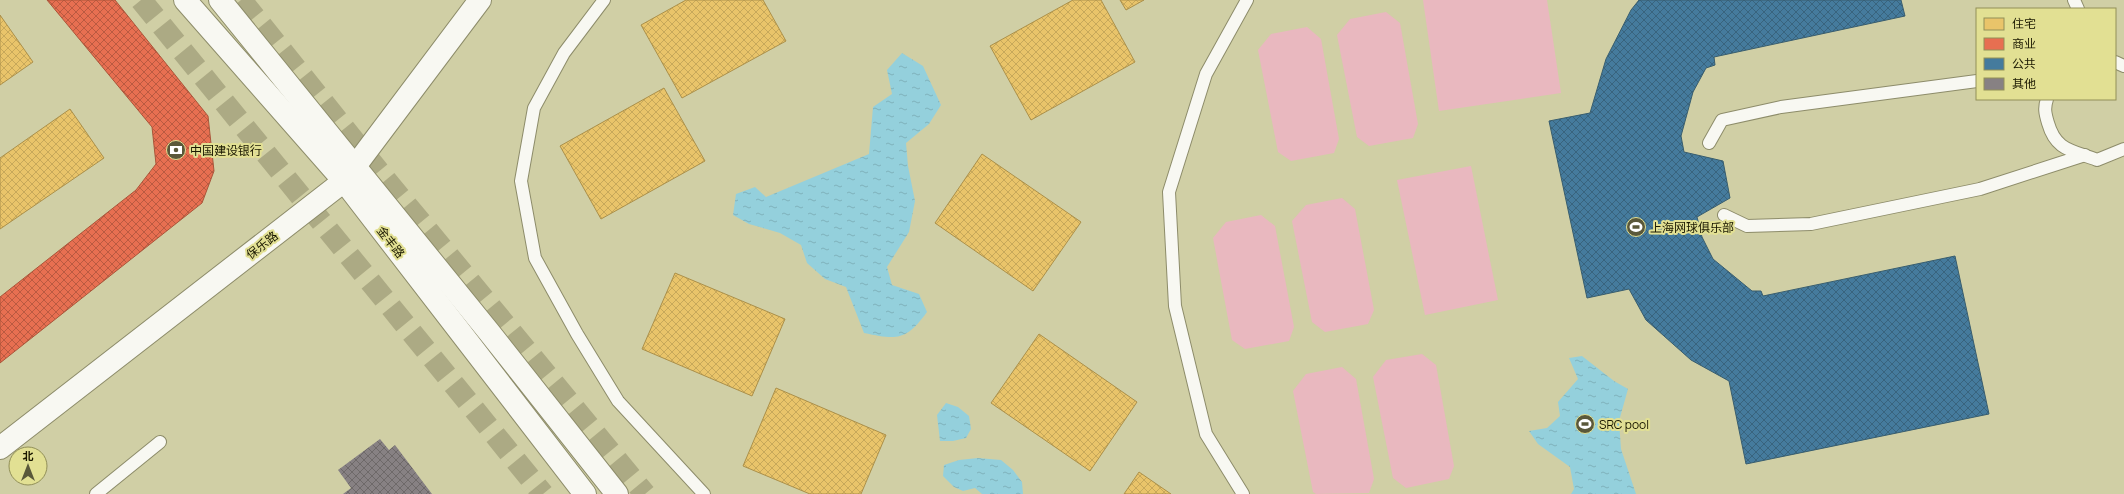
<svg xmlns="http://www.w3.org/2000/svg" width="2124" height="494" viewBox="0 0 2124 494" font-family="Manrope,'Noto Sans SC',sans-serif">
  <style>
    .garden { fill: #e9b8bf }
    .water { fill: url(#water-ripples) }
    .homes { fill: url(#homes-cross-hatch); stroke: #ab904a }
    .shops { fill: url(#shops-cross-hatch); stroke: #aa5539 }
    .public { fill: url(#public-cross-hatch); stroke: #385d6e }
    .building { fill: url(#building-cross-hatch) }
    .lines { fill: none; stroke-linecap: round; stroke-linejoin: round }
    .primary-tunnel { stroke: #acaa84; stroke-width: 22; stroke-dasharray: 22 11; stroke-linecap: butt }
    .lane-casing { stroke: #8d8c6a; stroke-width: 14 }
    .secondary-casing { stroke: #8d8c6a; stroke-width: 24 }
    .lane { stroke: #f8f8f2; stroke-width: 12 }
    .secondary { stroke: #f8f8f2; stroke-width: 22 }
    .labels { text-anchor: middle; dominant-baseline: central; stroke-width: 4; stroke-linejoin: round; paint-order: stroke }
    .poi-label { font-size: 12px; fill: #1a1800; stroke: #e2e093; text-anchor: start }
    .street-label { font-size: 12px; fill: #1a1800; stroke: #e2e093 }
  </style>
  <defs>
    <pattern id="water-ripples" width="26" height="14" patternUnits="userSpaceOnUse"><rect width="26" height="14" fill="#94d0dc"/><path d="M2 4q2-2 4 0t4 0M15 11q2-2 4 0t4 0" fill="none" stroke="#7fb2bb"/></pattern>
    <pattern id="homes-cross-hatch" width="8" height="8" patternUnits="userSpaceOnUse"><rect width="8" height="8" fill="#e9c46a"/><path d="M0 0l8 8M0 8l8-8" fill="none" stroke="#c7a85a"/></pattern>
    <pattern id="shops-cross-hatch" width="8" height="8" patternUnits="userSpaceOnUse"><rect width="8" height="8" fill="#e76f51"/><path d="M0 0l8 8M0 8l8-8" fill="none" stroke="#ba5a41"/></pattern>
    <pattern id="public-cross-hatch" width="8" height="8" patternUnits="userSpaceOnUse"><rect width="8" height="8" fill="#457b9d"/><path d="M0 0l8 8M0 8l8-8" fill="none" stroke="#39647e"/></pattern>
    <pattern id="building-cross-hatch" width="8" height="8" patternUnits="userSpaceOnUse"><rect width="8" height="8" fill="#878183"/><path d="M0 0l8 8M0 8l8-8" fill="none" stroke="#6e6969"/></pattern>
  </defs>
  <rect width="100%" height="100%" fill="#d0cfa5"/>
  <g class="garden">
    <polygon points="1423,0 1547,0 1561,93 1439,111"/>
    <polygon points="1386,12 1400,23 1418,124 1413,138 1369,146 1357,137 1337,35 1350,19"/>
    <polygon points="1307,27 1321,39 1339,139 1334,153 1291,161 1278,152 1258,50 1271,34"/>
    <polygon points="1471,166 1498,300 1425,315 1397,180"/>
    <polygon points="1342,198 1355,209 1374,310 1368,324 1325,332 1312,322 1292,221 1306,205"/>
    <polygon points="1261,215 1275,226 1294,327 1289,341 1245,349 1232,340 1213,238 1226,222"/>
    <polygon points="1422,354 1436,365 1454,466 1449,479 1406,488 1393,478 1373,377 1386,360"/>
    <polygon points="1342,367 1356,379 1374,479 1369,493 1316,494 1313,492 1293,391 1306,374"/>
  </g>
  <g class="water">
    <path d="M902 53 923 66 941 105 929 124 906 143 908 166 915 201 909 232 887 267 892 285 919 294 927 312C906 341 897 340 864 333L846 287 825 279 807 263 801 245 780 233 749 224 733 215 736 194 755 187 766 197 869 154 873 107 892 94 887 70Z"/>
    <polygon points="1582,356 1614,381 1628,389 1619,421 1621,449 1636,494 1571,494 1574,489 1570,467 1538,444 1529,431 1547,428 1560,416 1558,402 1578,379 1569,358"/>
    <polygon points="946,403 958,407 969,416 971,429 966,438 953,441 940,441 937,415"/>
    <polygon points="978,458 1001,460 1013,470 1022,482 1023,494 982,494 975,488 963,491 954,487 943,476 944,465 959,460"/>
  </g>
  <g class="homes">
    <polygon points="686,0 763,0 786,41 682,98 641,25"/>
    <polygon points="1073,0 1101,0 1135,62 1031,120 990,46"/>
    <polygon points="1120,0 1144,0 1126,10"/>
    <polygon points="0,15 33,62 0,85"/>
    <polygon points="664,88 705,161 601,219 560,146"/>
    <polygon points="70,109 104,158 0,229 0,158"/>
    <polygon points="982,154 1081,222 1033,291 935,223"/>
    <polygon points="675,273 785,319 752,396 642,349"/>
    <polygon points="1039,334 1137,402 1090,471 991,403"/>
    <polygon points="776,388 886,435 861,494 810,494 743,466"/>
    <polygon points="1139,472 1171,494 1124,494"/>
  </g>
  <polygon class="shops" points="47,0 115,0 208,116 214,171 202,203 0,363 0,297 136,190 156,164 152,127"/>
  <polygon class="public" points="1639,0 1901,0 1905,16 1714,57 1715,65 1706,68 1693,92 1681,136 1684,152 1723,161 1730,198 1697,217 1702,237 1713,259 1752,291 1761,291 1763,296 1955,256 1989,414 1746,464 1729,381 1691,360 1646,320 1629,289 1587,298 1549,121 1590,113 1606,59 1631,10"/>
  <polygon class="building" points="380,439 389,450 395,445 432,494 343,494 351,488 338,470"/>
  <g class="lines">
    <g class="primary-tunnel">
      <polyline points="141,0 543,494"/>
      <polyline points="241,0 376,168 645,494"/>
    </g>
    <g class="lane-casing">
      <g id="lane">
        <polyline points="604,0 564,53 534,108 521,181 535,258 577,334 618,401 704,494"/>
        <polyline points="2074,0 2078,9"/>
        <polyline points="2115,62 2124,66"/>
        <path d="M2047 99C2044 108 2045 113 2048 123 2056 151 2072 150 2097 160L2124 149"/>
        <polyline points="1709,143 1722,120 1781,107 1977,81"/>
        <polyline points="1724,215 1747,226 1811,224 1980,189 2085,155"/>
        <polyline points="96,494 160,442"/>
        <polyline points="1243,494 1206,434 1175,306 1169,192 1206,74 1247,0"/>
      </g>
    </g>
    <g class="secondary-casing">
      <g id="secondary">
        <polyline points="185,0 344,181 585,494"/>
        <polyline points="220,0 489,332 617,494"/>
        <polyline points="0,448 344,181 480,0"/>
      </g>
    </g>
    <use href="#lane" class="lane"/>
    <use href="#secondary" class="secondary"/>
  </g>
  <defs>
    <g id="bank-disc" transform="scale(1)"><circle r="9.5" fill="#5a583a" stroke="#e2e093"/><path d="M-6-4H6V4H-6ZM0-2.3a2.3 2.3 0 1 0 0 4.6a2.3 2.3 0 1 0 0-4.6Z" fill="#fff"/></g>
    <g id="stadium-disc" transform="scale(1)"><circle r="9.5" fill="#5a583a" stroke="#e2e093"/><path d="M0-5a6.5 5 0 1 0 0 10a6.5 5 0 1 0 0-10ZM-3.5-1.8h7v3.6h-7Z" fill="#fff"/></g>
  </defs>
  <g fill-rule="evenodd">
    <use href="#bank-disc" x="176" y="150"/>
    <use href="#stadium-disc" x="1636" y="227"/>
    <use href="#stadium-disc" x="1585" y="424"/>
  </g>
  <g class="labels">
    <g class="poi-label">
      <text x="190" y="150">中国建设银行</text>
      <text x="1650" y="227">上海网球俱乐部</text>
      <text x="1599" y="424">SRC pool</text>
    </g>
    <g class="street-label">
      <text transform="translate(391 242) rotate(52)">金丰路</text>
      <text transform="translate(262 245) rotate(-38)">保乐路</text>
    </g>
  </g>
  <rect x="1976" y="8" width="140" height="92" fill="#e2e093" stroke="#929058"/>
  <rect x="1984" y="18" width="20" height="12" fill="#e9c46a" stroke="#929058"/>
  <text x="2012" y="28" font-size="12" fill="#1a1800">住宅</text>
  <rect x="1984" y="38" width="20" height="12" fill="#e76f51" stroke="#929058"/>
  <text x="2012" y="48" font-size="12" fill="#1a1800">商业</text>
  <rect x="1984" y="58" width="20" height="12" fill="#457b9d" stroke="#929058"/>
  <text x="2012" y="68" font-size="12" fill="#1a1800">公共</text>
  <rect x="1984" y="78" width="20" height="12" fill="#878183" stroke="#929058"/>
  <text x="2012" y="88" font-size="12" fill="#1a1800">其他</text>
  <g transform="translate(28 466)"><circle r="19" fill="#e2e093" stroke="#929058"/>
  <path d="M0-3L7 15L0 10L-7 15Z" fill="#5a583a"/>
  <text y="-6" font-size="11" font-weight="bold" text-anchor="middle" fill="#1a1800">北</text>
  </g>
</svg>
